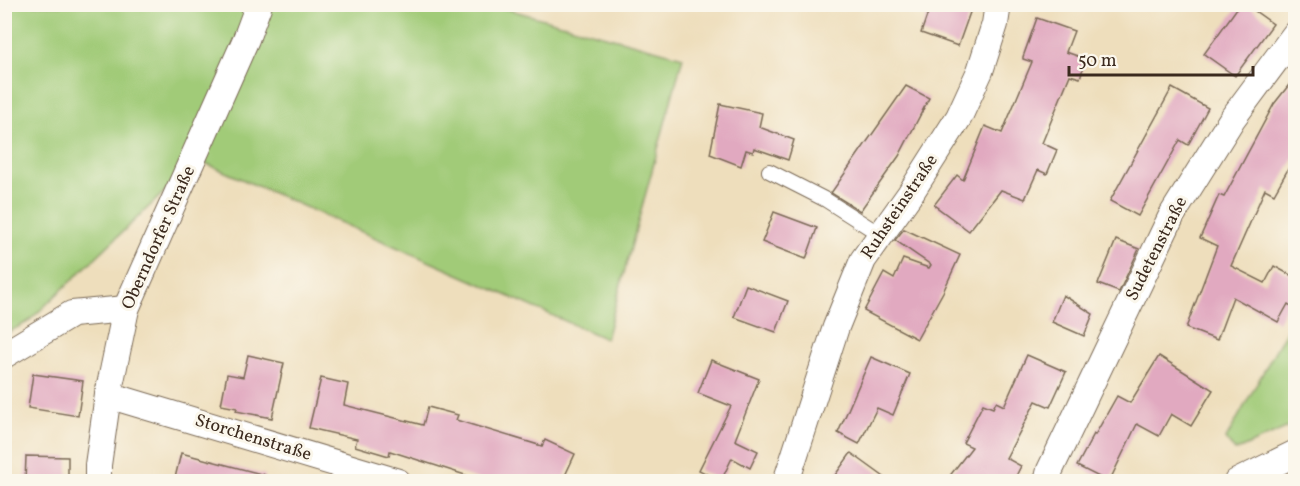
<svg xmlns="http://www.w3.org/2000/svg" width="1300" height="486" viewBox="0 0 1300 486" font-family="Vollkorn,serif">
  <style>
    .green { fill: #a1cb78; stroke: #6e7a4b; stroke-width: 1.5 }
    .building { fill: #e1a9c0 }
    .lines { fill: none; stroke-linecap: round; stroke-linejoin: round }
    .lane-casing { stroke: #7a6955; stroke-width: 16 }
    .street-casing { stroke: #7a6955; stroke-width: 28 }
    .lane { stroke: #fff; stroke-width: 14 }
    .street { stroke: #fff; stroke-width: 26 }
    .labels { text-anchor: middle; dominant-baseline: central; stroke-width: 6; stroke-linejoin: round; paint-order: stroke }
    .street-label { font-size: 18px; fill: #3b2a1e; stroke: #fbf7ec }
  </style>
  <rect width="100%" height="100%" fill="#fbf7ec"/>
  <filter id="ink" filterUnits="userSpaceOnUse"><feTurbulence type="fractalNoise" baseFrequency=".0167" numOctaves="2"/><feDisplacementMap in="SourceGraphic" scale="12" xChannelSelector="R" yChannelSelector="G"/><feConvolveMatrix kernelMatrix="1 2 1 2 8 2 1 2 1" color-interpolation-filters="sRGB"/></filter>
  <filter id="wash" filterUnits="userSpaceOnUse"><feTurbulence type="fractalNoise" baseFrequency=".008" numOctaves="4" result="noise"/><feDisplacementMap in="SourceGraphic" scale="24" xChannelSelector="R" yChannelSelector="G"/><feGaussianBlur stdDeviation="1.35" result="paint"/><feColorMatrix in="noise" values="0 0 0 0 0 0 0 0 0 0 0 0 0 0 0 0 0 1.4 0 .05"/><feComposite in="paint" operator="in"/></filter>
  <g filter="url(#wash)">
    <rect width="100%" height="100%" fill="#eedebc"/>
    <g class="green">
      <polygon points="5,5 492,5 683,57 606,339 198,160 28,322 5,334"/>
      <polygon points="1294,317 1296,318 1295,424 1235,451 1226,439"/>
    </g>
    <g id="blocks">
      <g class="building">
        <polygon points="931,4 973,4 958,46 921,33"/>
        <polygon points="1240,4 1245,4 1273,24 1235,76 1204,54"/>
        <polygon points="1037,18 1074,31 1066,52 1086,59 1080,78 1070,75 1042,143 1057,150 1047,174 1038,170 1025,199 1001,190 969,231 934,205 957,175 963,180 985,126 1002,133 1032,62 1023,59 1023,57"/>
        <polygon points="1296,76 1296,155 1274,194 1265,189 1231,266 1265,283 1274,266 1296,278 1296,309 1288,304 1278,322 1233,297 1217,340 1186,328 1217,246 1200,238 1219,195 1224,197 1274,104"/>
        <polygon points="906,86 929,98 899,156 860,211 831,193"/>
        <polygon points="1172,88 1208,108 1188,145 1180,140 1138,216 1110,201"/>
        <polygon points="720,104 762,113 759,127 794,140 788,160 754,148 753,152 746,150 741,166 710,154"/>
        <polygon points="774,212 817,228 806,259 762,242"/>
        <polygon points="904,229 960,255 943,292 917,339 864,311 884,273 894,279 903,259 929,268 931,265 895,240"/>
        <polygon points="1116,240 1139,249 1119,292 1098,284"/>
        <polygon points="746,285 788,301 776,332 734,317"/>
        <polygon points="1063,295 1093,314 1084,336 1052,322"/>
        <polygon points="248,355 284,363 272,418 236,411 237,408 221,405 227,374 243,377"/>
        <polygon points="1027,355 1066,372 1050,407 1036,401 1006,458 1021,466 1013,482 945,482 972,447 963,443 983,404 993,408 996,402 1004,406"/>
        <polygon points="1159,356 1213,390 1191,426 1171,414 1159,436 1137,424 1109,482 1077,466 1094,434 1095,435 1117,396 1130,403"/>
        <polygon points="871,357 910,374 893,415 877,408 859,444 838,433"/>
        <polygon points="711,360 759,379 735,440 758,451 750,468 732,458 721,481 699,470 731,406 698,393"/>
        <polygon points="33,374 83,381 78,416 28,408"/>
        <polygon points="321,378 348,384 344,405 423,425 428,407 458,415 456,420 542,446 545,440 575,454 562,482 487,482 390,451 389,456 355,446 357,439 309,428"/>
        <polygon points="181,453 265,475 264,482 174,482"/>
        <polygon points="851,453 891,482 830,482"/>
        <polygon points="26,456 68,457 68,482 25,482"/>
      </g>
    </g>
  </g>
  <g filter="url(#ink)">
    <use href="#blocks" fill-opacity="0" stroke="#7a6955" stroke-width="1.5"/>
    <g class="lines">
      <g class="lane-casing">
        <polyline id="lane" points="769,171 826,200 881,235"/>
      </g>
      <g class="street-casing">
        <g id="street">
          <polyline points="4,355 72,314 126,309"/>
          <polyline points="108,395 398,482"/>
          <polyline points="98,482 98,465 108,395 126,309 246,39 259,4"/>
          <polyline points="786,482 836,327 863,260 910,194 959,117 980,71 995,24 998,4"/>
          <polyline points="1047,482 1050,470 1172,215 1232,119 1296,33"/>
          <polyline points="1237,482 1296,453"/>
        </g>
      </g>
      <use href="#lane" class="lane"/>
      <use href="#street" class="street"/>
    </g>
  </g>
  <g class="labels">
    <g class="street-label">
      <text transform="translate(900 207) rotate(-56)">Ruhsteinstraße</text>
      <text transform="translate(159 238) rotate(-66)">Oberndorfer Straße</text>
      <text transform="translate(1157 249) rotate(-63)">Sudetenstraße</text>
      <text transform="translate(253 438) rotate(17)">Storchenstraße</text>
    </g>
  </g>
  <rect width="1300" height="486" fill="none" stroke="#fbf7ec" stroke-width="24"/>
  <path d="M1069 66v9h184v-9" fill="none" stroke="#3b2a1e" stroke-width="3"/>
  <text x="1078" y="66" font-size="18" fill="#3b2a1e" stroke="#fbf7ec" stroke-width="4.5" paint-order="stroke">50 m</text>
</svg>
